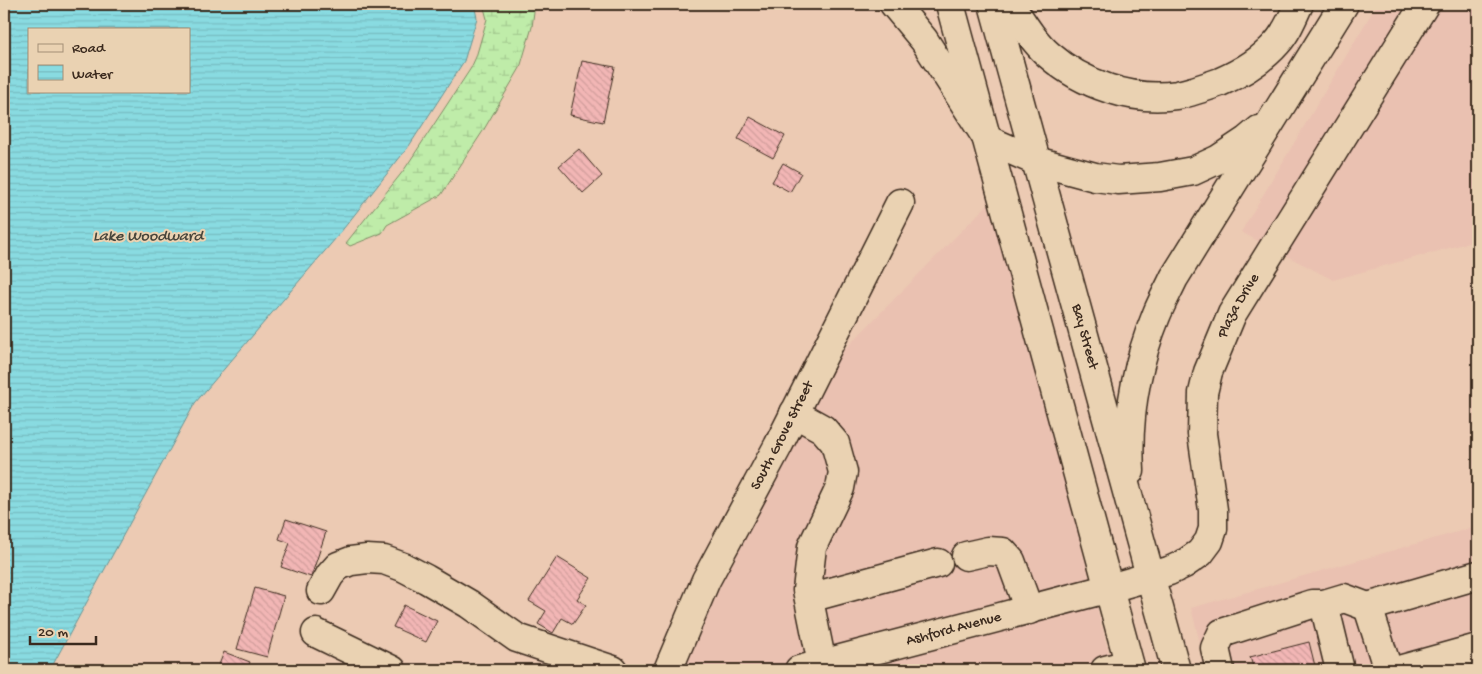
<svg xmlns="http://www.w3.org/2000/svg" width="1482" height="674" viewBox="0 0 1482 674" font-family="'Gochi Hand',sans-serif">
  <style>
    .built { fill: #eac1b1 }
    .wetland { fill: url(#wetland-marsh); stroke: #7d8b64 }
    .water { fill: url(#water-rules); stroke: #6a9493; fill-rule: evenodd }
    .building { fill: url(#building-back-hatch); stroke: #3b2a1e }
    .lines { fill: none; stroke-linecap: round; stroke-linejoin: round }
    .minor-casing { stroke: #3b2a1e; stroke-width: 31 }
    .major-casing { stroke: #3b2a1e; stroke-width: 31 }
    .minor { stroke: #ead2b2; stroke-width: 28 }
    .major { stroke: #ead2b2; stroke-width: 28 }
    .labels { text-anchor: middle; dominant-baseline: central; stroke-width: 4; stroke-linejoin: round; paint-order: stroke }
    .street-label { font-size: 15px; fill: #3b2a1e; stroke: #ead2b2 }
    .water-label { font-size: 16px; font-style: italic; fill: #47453b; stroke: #ead2b2 }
  </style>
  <defs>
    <pattern id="wetland-marsh" width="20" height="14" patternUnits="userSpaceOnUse" patternTransform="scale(1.25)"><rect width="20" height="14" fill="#bfeca9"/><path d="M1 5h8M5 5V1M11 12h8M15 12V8" fill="none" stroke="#a5cb91"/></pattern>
    <pattern id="water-rules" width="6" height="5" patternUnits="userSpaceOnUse" patternTransform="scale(1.25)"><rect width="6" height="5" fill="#89dbe1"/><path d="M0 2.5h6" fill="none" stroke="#77bcc1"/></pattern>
    <pattern id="building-back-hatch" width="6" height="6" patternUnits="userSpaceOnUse" patternTransform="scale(1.25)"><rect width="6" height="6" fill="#f2b6b5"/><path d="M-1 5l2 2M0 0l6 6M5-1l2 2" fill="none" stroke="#d09d9b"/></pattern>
  </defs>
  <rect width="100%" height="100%" fill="#eccab3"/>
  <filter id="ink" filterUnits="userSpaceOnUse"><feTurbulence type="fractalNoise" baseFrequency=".02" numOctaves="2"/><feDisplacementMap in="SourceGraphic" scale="10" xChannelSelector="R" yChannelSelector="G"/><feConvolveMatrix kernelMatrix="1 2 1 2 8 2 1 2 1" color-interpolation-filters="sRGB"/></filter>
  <g filter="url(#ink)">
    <g class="built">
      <polygon points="1377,4 1478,4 1478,240 1333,280 1241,232"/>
      <polygon points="988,204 1001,231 1113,670 677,670 698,578 840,354"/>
      <polygon points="1478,526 1478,670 1207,670 1191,608"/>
    </g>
    <polygon class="wetland" points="483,4 535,4 532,27 520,68 483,131 441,195 387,225 382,233 350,246 346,243 404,170 471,68 476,57 487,19"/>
    <path class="water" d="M4 4H474L477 18 464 61 409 146 336 238 195 403 50 670H4ZM29 29H189V91H29Z"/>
    <g class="building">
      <polygon points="582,61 615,67 603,122 570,115"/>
      <polygon points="750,117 785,136 773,158 738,139"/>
      <polygon points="579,149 602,176 583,193 559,166"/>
      <polygon points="783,163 801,173 790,192 772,182"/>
      <polygon points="286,519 326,532 311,577 281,567 290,543 279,539"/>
      <polygon points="557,557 591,578 577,599 586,605 573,624 562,618 553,633 538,624 546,611 529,601"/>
      <polygon points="255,588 284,596 267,657 237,649"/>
      <polygon points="404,605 437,621 426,642 393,627"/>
      <polygon points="1309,642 1316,670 1254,670 1250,657"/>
      <polygon points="224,652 250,662 247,670 217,670"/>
    </g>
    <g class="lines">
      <g class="minor-casing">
        <g id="minor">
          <polyline points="794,413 823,429 835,443 843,472 840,488 812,547 807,590 822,664"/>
          <polyline points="966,556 988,551 1003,552 1011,561 1029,610"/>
          <polyline points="321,591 330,575 338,566 351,561 367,559 384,560 403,567 426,579 469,604 517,638 613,670"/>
          <polyline points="809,598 938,563"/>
          <polyline points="1324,604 1344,598 1368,607"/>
          <polyline points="316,633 392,670"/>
          <path id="s1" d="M668 670 706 580 778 446 900 203"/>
          <path id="s2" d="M799 670 1110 588 1169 571 1184 564 1200 553 1209 541 1213 529V510L1202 434 1203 393 1208 372 1232 314 1425 4"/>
          <polyline points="1105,670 1129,664"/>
          <polyline points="1220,670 1215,648 1222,633 1312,604 1324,604 1340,670"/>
          <polyline points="1388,670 1368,607 1478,575"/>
          <polyline points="1399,670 1478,648"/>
        </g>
      </g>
      <g class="major-casing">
        <g id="major">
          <polyline points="894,4 924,40 988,140 1036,161 1095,177 1118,180 1160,177 1193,171 1219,159 1246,141 1259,130"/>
          <polyline points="950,4 1131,670"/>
          <path id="s3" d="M993 4 1176 670"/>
          <path d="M1010 4C1022 22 1033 41 1049 55 1082 84 1132 102 1177 95 1192 92 1206 87 1220 82 1241 73 1262 60 1277 43 1287 32 1293 17 1299 4"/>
          <path d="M1130 471C1127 419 1136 365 1156 316 1161 303 1168 291 1174 278L1344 4"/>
        </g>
      </g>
      <use href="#minor" class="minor"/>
      <use href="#major" class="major"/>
    </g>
  </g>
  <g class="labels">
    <g class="street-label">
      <text stroke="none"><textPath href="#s2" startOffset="678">Plaza Drive</textPath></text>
      <text stroke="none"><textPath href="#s3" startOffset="345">Bay Street</textPath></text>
      <text stroke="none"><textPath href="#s1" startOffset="261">South Grove Street</textPath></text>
      <text stroke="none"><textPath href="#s2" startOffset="160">Ashford Avenue</textPath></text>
    </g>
    <g class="water-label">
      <text x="148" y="237">Lake Woodward</text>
    </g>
  </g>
  <rect width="1482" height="674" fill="none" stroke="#ead2b2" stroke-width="20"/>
  <rect x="10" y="10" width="1462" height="654" fill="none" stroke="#3b2a1e" stroke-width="2" filter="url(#ink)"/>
  <rect x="28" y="28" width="162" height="65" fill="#ead2b2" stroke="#a48f77"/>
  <rect x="38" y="44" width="25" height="8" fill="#ead2b2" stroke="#a48f77"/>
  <text x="72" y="52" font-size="15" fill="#3b2a1e">Road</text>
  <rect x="38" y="65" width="25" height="15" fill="url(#water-rules)" stroke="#a48f77"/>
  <text x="72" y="78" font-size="15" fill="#3b2a1e">Water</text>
  <path d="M30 636v8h66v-8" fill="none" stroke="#3b2a1e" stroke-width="2.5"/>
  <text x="38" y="636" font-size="15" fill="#3b2a1e" stroke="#ead2b2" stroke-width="4" paint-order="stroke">20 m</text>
</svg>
